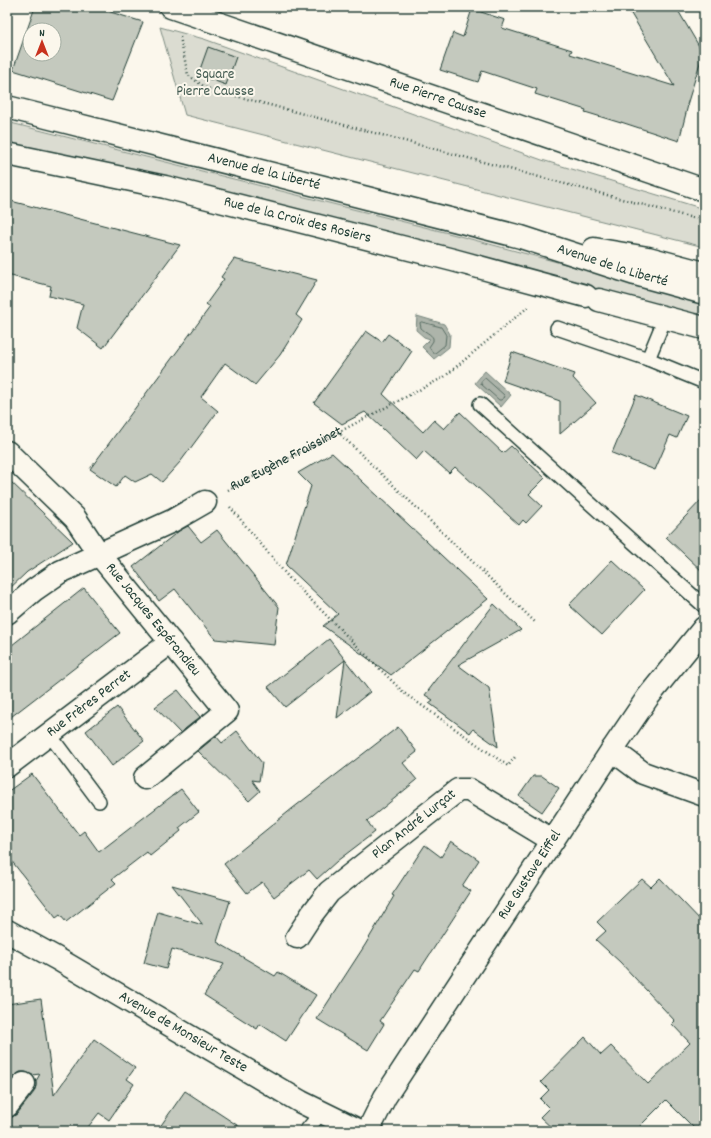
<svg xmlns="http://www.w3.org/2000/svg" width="711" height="1138" viewBox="0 0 711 1138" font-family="Dekko,sans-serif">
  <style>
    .green { fill: #dbdcd1; stroke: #7d8c82 }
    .water { fill: #adb4aa; stroke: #74847b }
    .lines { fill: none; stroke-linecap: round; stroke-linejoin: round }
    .shore { stroke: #586d63; stroke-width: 1 }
    .building { fill: #c4c9be; stroke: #1f3d34; fill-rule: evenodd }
    .service-casing { stroke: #1f3d34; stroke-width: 16 }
    .minor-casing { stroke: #1f3d34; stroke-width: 25 }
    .primary-casing { stroke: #1f3d34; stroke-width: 25 }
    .path { stroke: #1f3d34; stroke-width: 2.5; stroke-dasharray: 1 3; stroke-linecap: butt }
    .service { stroke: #fbf7ec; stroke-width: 13 }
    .minor { stroke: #fbf7ec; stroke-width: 22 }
    .primary { stroke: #fbf7ec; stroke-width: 22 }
    .labels { text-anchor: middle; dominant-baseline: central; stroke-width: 4; stroke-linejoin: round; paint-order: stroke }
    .park-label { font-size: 15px; fill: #455d53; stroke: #fbf7ec }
    .street-label { font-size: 15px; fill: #1f3d34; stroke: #fbf7ec }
  </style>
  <rect width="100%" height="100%" fill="#fbf7ec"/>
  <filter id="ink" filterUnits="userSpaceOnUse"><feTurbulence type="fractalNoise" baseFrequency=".025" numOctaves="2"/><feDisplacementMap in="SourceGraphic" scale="8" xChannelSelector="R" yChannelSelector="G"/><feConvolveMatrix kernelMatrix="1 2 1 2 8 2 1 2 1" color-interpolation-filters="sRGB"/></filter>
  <g filter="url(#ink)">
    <g class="green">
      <polygon points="160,27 204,39 542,160 704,209 704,247 185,115"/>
      <polygon points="7,122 448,233 704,301 704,319 7,144"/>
    </g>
    <g class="water">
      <polygon points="417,316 444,324 450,334 449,347 434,359 422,347 430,339 424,337 416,330"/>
      <polygon points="485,371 511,395 501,407 475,383"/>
    </g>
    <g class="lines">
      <g class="shore">
        <path d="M422 322 441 327 446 335 445 345 435 353H433L429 347 433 341V338C431 334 425 332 421 328L420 323Z"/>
        <polygon points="485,378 504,395 505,397 501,400 499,400 481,384 481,382"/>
      </g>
    </g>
    <g class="building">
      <path d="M35 7H94L143 22 112 101 13 70ZM30 30H54V54H30Z"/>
      <polygon points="627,7 676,7 703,53 687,105 688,105 679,141 621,122 621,123 585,112 586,110 535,94 537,89 482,71 478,82 440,70 453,33 463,37 472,9 505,20 502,28 572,50 570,54 674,86"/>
      <polygon points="208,47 236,57 226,85 198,75"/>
      <polygon points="7,200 122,230 180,245 103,348 77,328 83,304 49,296 51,286 7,275"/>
      <polygon points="234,259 317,280 296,315 302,320 280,355 255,385 225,363 201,397 218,411 181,461 162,482 152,474 135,482 125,475 116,487 90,469 210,307 206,304 224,279 221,277"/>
      <polygon points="366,331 382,342 388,334 412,351 383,394 423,432 434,420 444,429 460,412 503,453 511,446 545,478 529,494 542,506 526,523 523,520 519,525 455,467 449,473 424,451 416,460 365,412 342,424 314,403"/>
      <polygon points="512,352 575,374 573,378 596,403 560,434 560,401 503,381"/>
      <polygon points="636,395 687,416 677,438 670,435 655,470 612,453"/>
      <polygon points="332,453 488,599 391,675 323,626 338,614 286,565 311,486 298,473"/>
      <polygon points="7,478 73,542 27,572 7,591"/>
      <polygon points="704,497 704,573 666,537"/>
      <polygon points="188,526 201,542 217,530 279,607 274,645 215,639 175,589 159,601 133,567 179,531"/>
      <polygon points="612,560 644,590 602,635 569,605"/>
      <polygon points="84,588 120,633 7,720 7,649"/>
      <polygon points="494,604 521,630 458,665 489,688 498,747 473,729 470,733 429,703 433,700 425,695"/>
      <polygon points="329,639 370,692 337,718 345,660 285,707 268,687"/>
      <polygon points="178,690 200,717 180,733 155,707"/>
      <polygon points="117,707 144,741 112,766 86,731"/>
      <polygon points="398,727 417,752 403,763 417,780 367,821 375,832 337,861 317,879 309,870 274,897 262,882 247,893 224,864 293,808"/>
      <polygon points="237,731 262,763 259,781 252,780 260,791 249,801 198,751 216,736 222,743"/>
      <polygon points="32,774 79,835 84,831 99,852 181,789 199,812 179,828 181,831 150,856 147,852 112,879 116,883 66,922 60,915 56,918 7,855 7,792"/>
      <polygon points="533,776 542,776 559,788 542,812 519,796"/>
      <polygon points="451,841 479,860 462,886 471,891 419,971 415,969 380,1021 384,1024 368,1050 317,1019 365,945 394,896 392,895 425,845 441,857"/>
      <polygon points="660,878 704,924 704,1131 697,1131 666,1100 635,1131 555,1131 540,1117 549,1108 540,1099 549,1090 541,1082 585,1037 601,1055 611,1046 648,1084 690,1043 672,1024 675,1021 620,962 596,940 606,931 597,922 642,879 651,887"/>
      <polygon points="172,885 230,901 217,942 275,976 278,972 316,995 286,1041 260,1024 257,1029 204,995 224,964 172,949 166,969 144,963 158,912 203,925"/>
      <polygon points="41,999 54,1095 94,1039 135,1068 127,1079 134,1084 109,1120 99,1113 85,1131 19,1131 7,1122 10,1118 17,1114 34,1092 36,1086 36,1081 40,1074 32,1075 26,1072 20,1072 13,1077 9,1078 7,1065 7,1004"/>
      <polygon points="185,1091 246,1131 157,1131"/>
    </g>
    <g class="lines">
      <g class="service-casing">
        <g id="service">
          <polyline points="557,328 648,359 704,382"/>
          <polyline points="648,359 665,318"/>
          <polyline points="480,404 704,606"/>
          <polyline points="49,734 99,801"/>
          <polyline points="306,1131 321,1113"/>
        </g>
      </g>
      <g class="minor-casing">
        <g id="minor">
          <path id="s2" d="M171 7 704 190"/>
          <path id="s3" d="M7 154 165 187 453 260 586 296"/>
          <polyline points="599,300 704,328"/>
          <path id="s4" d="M7 452 75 518 99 554 227 711 145 778"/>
          <polyline points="7,613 34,590 60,572 172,521 205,502"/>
          <polyline points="612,750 643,773 704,795"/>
          <path id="s5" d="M7 766 171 642"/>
          <path id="s6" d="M7 931 56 958 301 1102 360 1131"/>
          <path id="s7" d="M297 937 312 914 329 892 458 790H469L552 840"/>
          <polyline points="7,1106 24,1084"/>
          <path id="s8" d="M368 1131 385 1097 612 750 648 697 704 628"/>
        </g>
      </g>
      <g class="primary-casing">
        <g id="primary">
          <path id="s9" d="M7 107 521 237 635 274 704 293"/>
          <polyline points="594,249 648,258 704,273"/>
        </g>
      </g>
      <g class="path">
        <polyline points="180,37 188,75 206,88 704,221"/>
        <polyline points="338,432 535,622"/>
        <path id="s1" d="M228 490 444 377 528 307"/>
        <polyline points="230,507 290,579 404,693 508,766 515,757"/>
      </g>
      <use href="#service" class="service"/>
      <use href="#minor" class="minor"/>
      <use href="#primary" class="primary"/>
    </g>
  </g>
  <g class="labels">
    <g class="park-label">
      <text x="215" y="75">Square<tspan x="215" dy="17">Pierre Causse</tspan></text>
    </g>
    <g class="street-label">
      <text stroke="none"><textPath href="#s2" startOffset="282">Rue Pierre Causse</textPath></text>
      <text stroke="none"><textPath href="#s9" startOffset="265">Avenue de la Liberté</textPath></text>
      <text stroke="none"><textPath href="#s3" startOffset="298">Rue de la Croix des Rosiers</textPath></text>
      <text stroke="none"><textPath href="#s9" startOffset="626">Avenue de la Liberté</textPath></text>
      <text stroke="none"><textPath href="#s1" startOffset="66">Rue Eugène Fraissinet</textPath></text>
      <text stroke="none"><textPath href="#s4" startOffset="223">Rue Jacques Espérandieu</textPath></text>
      <text stroke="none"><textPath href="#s5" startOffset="103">Rue Frères Perret</textPath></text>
      <text stroke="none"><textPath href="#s7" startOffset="164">Plan André Lurçat</textPath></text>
      <text stroke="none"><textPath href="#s8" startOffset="303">Rue Gustave Eiffel</textPath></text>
      <text stroke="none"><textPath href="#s6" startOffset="203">Avenue de Monsieur Teste</textPath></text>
    </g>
  </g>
  <rect width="711" height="1138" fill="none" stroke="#fbf7ec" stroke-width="24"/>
  <rect x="12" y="12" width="687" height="1114" fill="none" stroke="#1f3d34" stroke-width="1.5" filter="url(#ink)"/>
  <g transform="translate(42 42)"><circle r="19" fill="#fbf7ec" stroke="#a3ada2"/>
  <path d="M0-3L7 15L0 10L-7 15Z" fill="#c8321e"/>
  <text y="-6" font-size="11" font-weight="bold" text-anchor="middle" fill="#1f3d34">N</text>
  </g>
</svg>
